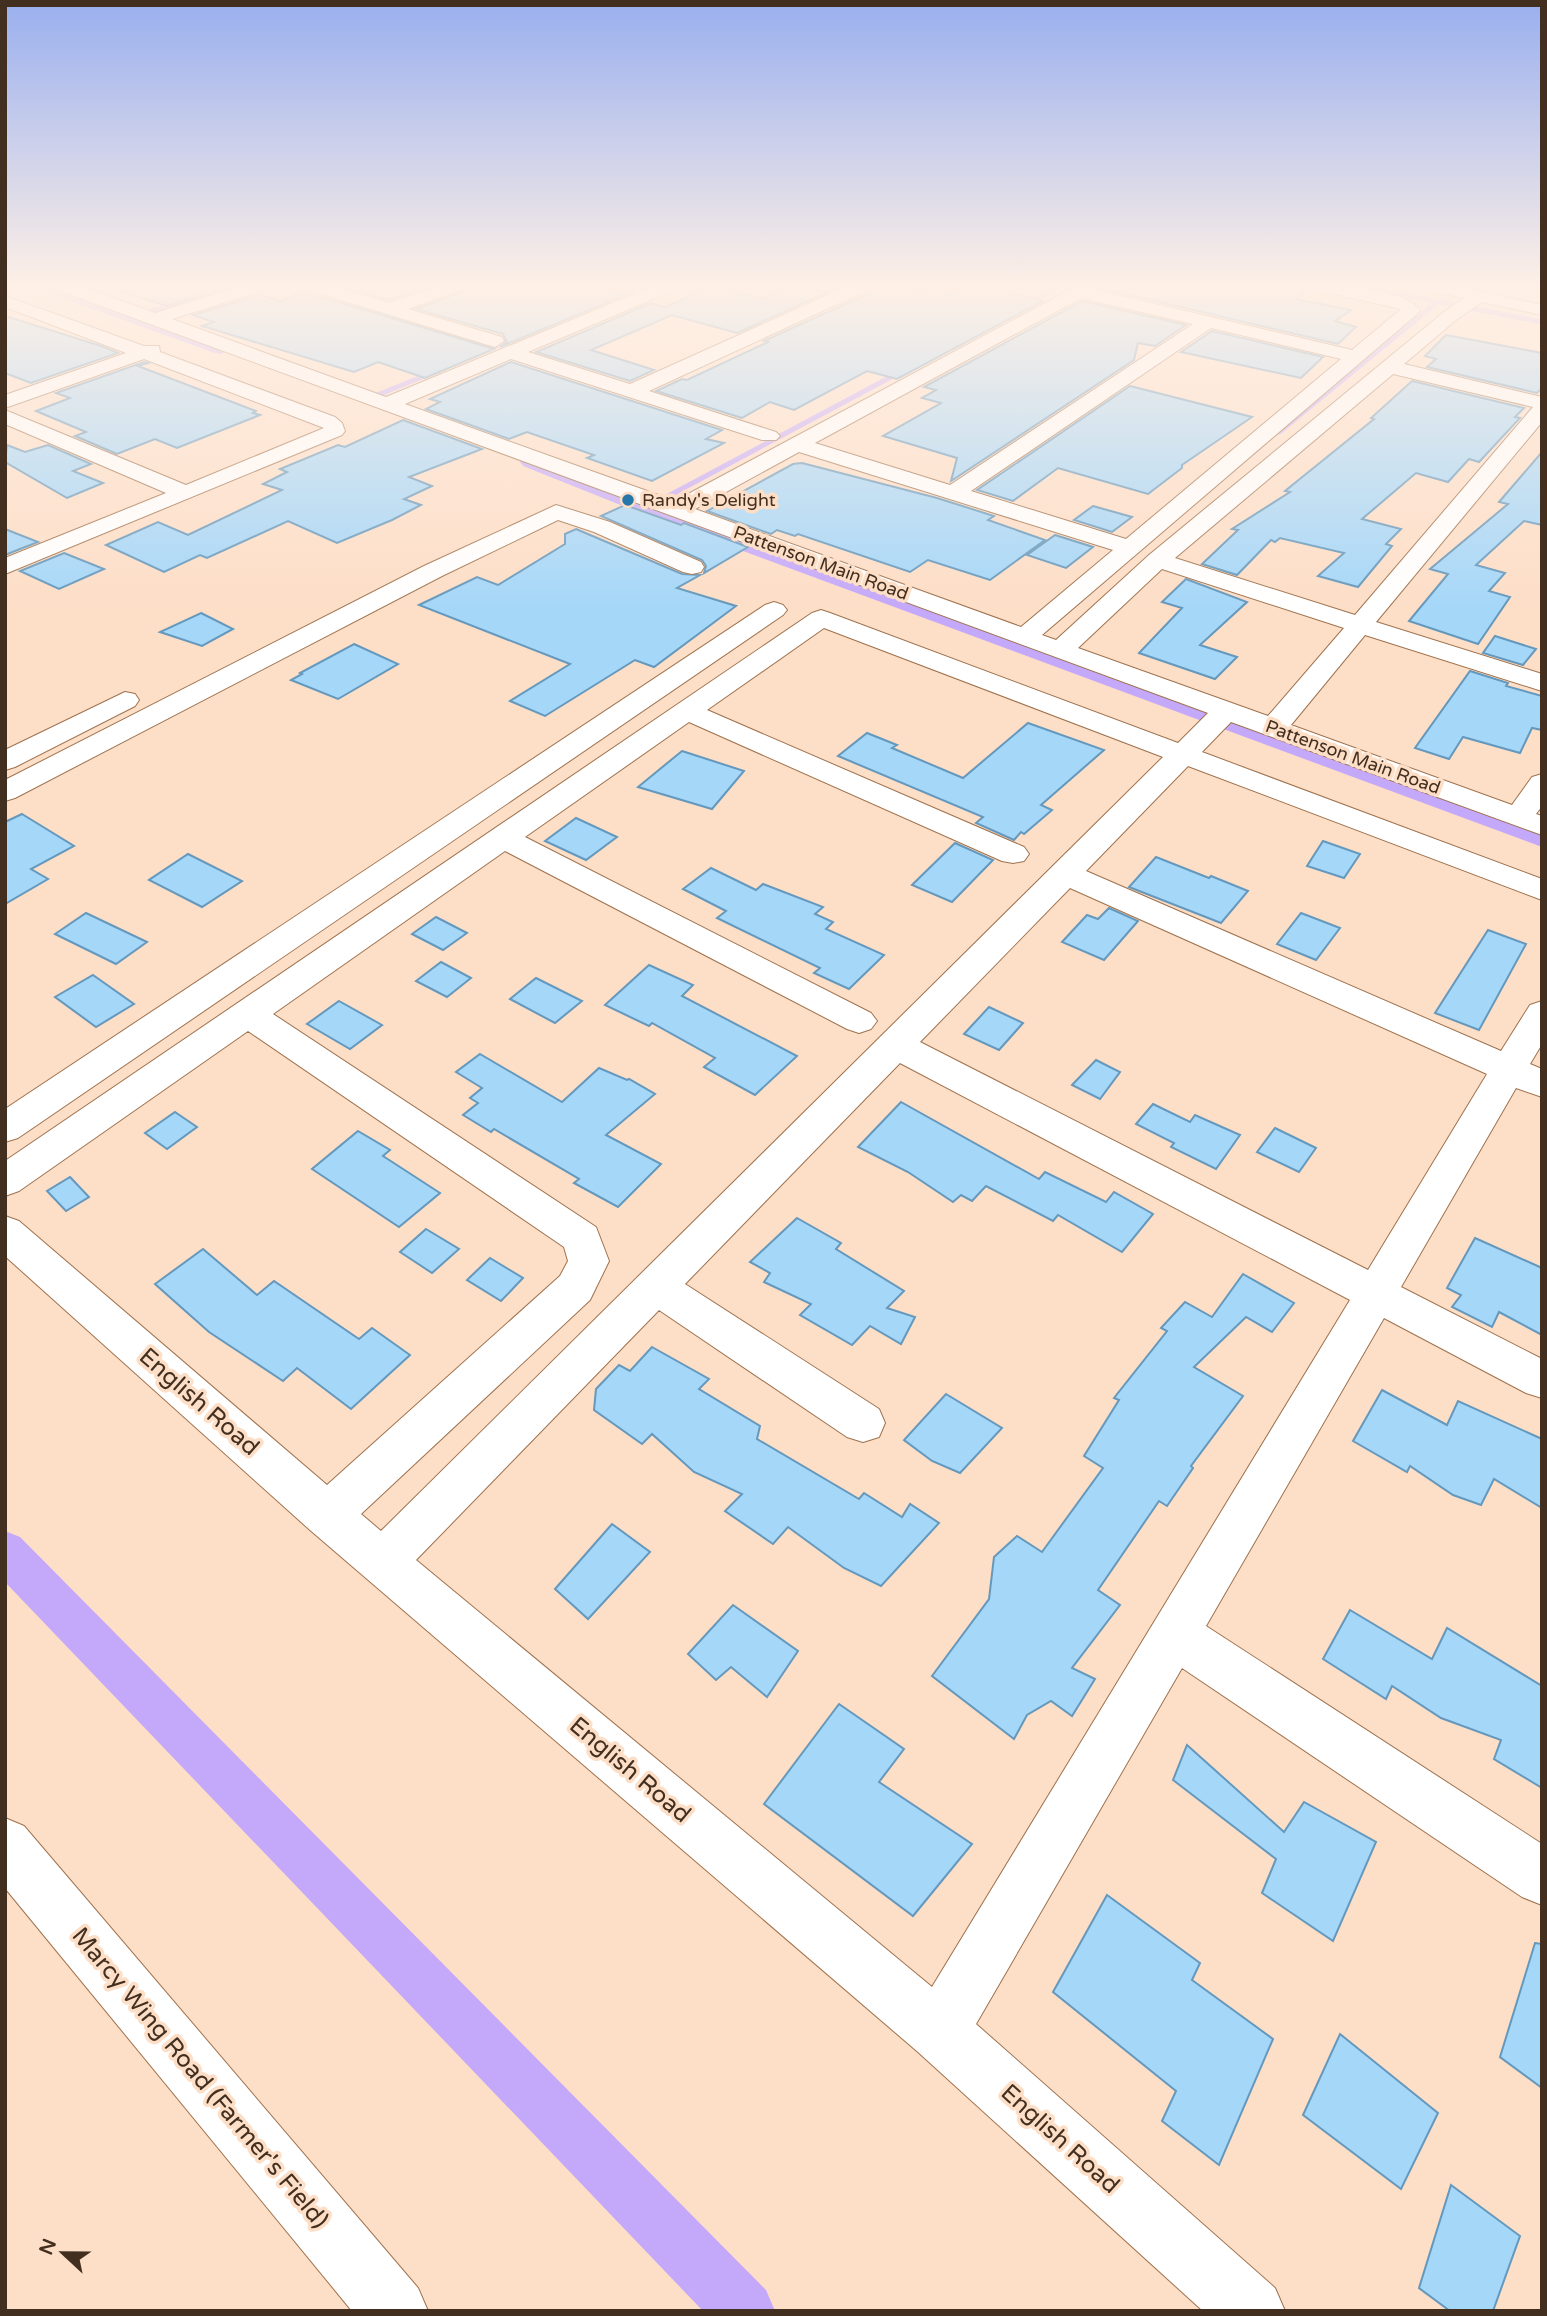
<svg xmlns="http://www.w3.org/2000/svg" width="1547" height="2316" viewBox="0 0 1547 2316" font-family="'Varela Round',sans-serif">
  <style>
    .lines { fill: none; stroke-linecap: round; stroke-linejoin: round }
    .stream-far1 { stroke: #c4a8fa; stroke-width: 5 }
    .stream { stroke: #c4a8fa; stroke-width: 7 }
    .canal { fill: #c4a8fa; fill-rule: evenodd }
    .building { fill: #a5d7f9; stroke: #6498bc; stroke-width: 2 }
    .minor-casing { stroke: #9f724d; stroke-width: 2 }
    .minor { fill: #fff; fill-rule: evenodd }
    .poi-dot { fill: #2477a8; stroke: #fddec7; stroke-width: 2.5 }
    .labels { text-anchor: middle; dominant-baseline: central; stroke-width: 7; stroke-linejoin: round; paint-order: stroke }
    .far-poi-label { font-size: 18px; fill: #432f1f; stroke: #fddec7; text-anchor: start }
    .far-street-label { font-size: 18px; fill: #432f1f; stroke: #fddec7 }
    .near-street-label { font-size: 24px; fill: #432f1f; stroke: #fddec7 }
  </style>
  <rect width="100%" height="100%" fill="#fddec7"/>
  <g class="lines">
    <g class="stream-far1">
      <polyline points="1353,285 1542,322"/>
      <polyline points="610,299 643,285"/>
      <polyline points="1024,305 1061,285"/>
      <polyline points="130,318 187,300"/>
      <polyline points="478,353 518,337"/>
      <polyline points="370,398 434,372"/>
      <polyline points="1279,432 1436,303"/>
      <polyline points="646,508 902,371"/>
    </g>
    <polyline class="stream" points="645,508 649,506"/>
    <g class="canal">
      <polygon points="32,285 55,285 227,345 230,349 221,354 215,353 34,288"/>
      <polygon points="530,456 652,504 1542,829 1542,847 638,512 523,466 520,462 523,458"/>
      <polygon points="5,1531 20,1537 766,2290 775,2311 703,2311 5,1582"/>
    </g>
  </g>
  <g class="building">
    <polygon points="119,285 228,285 232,286 167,306 118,290"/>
    <polygon points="392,285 433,285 389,300 367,294"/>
    <polygon points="470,285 588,285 625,295 500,347 507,342 503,334 416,309 465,291"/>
    <polygon points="794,285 828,292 737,333 672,315 591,350 654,370 630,381 536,352 651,303 665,307 714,286 763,299"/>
    <polygon points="887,285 924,292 932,289 952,294 969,285 977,285 1043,301 897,379 867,371 794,410 770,402 742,418 656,391 682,379 687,380 768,342 764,341"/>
    <polygon points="1118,285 1278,285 1307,291 1296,299 1351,310 1335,321 1356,327 1338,344 1108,290"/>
    <polygon points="302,293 342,303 494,349 425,378 378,362 354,372 202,326 214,322 193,315 259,295 280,301"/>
    <polygon points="1082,301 1186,325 1155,346 1138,343 1134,360 951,481 957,458 883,436 941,403 922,398 936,390 924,387"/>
    <polygon points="5,316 101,346 118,353 31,383 5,373"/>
    <polygon points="1212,331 1323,357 1301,378 1181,352"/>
    <polygon points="1446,335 1542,353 1542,388 1537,393 1427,367 1436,359 1425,356"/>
    <polygon points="144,362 148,363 138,366 256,411 253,413 260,415 177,448 155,439 117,454 75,436 86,432 36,411 70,398 56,393"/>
    <polygon points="511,362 722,430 706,439 724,443 652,481 587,458 594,455 527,432 509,439 426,409 440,402 430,399"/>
    <polygon points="1412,381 1524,408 1515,417 1520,418 1479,462 1469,459 1448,482 1416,473 1362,519 1401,529 1386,544 1392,546 1358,587 1318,576 1344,553 1280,538 1275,542 1271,540 1237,575 1202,564 1238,530 1232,529 1290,492 1285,491 1374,419 1371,418"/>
    <polygon points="1130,386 1252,417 1182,465 1182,468 1148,494 1058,468 1013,501 977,490"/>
    <polygon points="403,420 482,449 409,477 432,486 404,499 421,505 392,520 337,543 288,521 207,558 200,555 164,572 106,545 158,522 188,535 282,490 263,484 287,472 280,469 338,445 345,447"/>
    <polygon points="7,445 25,452 48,445 91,464 73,471 103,483 67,498 5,462"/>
    <polygon points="1542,452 1542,525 1524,521 1476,565 1505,573 1489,591 1510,597 1478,644 1409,621 1448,574 1430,569 1508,504 1499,502"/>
    <polygon points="802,463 937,498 994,516 988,520 1045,540 990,580 928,560 910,572 798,534 795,536 777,530 771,534 707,511 793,464"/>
    <polygon points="625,505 681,525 684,523 748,547 704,573 706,566 702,560 601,516"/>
    <polygon points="1093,506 1132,517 1112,532 1074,520"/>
    <polygon points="5,529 38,542 5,555"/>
    <polygon points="576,529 682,574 700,575 677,588 736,606 654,667 635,660 545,716 510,701 570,664 419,605 477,577 498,585 565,544 565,534"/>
    <polygon points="1055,535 1093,547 1066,568 1027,555"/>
    <polygon points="64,553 104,569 59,589 20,571"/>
    <polygon points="1186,579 1247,602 1200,645 1237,657 1215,679 1139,653 1182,608 1162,602"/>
    <polygon points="201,613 233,629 202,646 160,632"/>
    <polygon points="1495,636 1536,649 1523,665 1483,653"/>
    <polygon points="354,644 398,664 338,699 291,680 302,674 300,673"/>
    <polygon points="1470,671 1508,683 1506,686 1542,696 1542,730 1532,728 1520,753 1463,737 1449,759 1415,748"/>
    <polygon points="1028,723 1104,750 1041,805 1052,810 1024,834 1021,832 1014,840 976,823 983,817 838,756 867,733 897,745 892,748 963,778"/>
    <polygon points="682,751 744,771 712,809 638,787"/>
    <polygon points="22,814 74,846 31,869 48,879 5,904 5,822"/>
    <polygon points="576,818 617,837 586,860 545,841"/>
    <polygon points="1323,841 1360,854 1344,878 1307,866"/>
    <polygon points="955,843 993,860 952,902 912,885"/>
    <polygon points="188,854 242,881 202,907 149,880"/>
    <polygon points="1156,857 1209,878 1211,876 1248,891 1221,923 1129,887"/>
    <polygon points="711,868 756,890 763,884 823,907 815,914 833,922 826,929 884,955 849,989 814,973 820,968 717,918 726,911 683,889"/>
    <polygon points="1109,908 1138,921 1104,960 1062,942 1087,915 1098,919"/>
    <polygon points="86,913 147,942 116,964 55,934"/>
    <polygon points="1301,913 1340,928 1316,960 1277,944"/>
    <polygon points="436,917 467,933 443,950 412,934"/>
    <polygon points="1488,930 1526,944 1479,1030 1435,1013"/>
    <polygon points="441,962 471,978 447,997 416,981"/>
    <polygon points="649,965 693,985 682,996 797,1056 755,1095 704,1067 715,1058 652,1023 649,1026 605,1005"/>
    <polygon points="93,975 134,1004 96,1027 55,997"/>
    <polygon points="536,978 582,1001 555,1023 510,999"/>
    <polygon points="339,1001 382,1025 350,1049 307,1024"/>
    <polygon points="989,1007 1023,1023 999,1050 964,1034"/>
    <polygon points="480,1054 562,1102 599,1068 627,1080 629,1079 655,1094 606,1135 661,1164 618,1207 574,1183 579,1179 494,1129 491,1132 463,1115 478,1103 470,1098 482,1088 456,1072"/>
    <polygon points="1096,1060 1120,1072 1100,1099 1072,1085"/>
    <polygon points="901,1102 1039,1179 1045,1172 1106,1202 1114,1192 1153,1214 1122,1252 1058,1215 1053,1221 986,1186 972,1201 961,1195 953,1202 908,1172 858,1147"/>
    <polygon points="1153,1104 1190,1122 1195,1115 1240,1135 1216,1169 1171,1147 1174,1143 1136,1124"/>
    <polygon points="175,1112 197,1127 167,1149 145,1133"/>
    <polygon points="1275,1128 1316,1148 1299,1172 1257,1152"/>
    <polygon points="358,1131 390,1150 383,1156 440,1193 399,1227 312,1169"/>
    <polygon points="70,1177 89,1197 66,1211 47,1191"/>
    <polygon points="797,1218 841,1243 836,1249 904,1291 887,1308 915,1317 901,1344 870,1326 852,1345 800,1315 811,1304 764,1282 770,1273 750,1262"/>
    <polygon points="426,1229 459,1249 432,1273 400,1252"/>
    <polygon points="1475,1238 1542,1268 1542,1335 1499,1312 1492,1327 1452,1307 1461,1295 1447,1288"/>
    <polygon points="203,1249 257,1295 274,1281 359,1339 372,1328 410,1355 351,1409 297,1368 283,1381 209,1332 155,1284"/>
    <polygon points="490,1258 523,1278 501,1301 467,1280"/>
    <polygon points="1243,1274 1294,1303 1272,1332 1246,1317 1194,1367 1243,1396 1191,1466 1193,1468 1167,1506 1159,1501 1098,1590 1120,1605 1072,1668 1095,1679 1072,1716 1051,1701 1027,1715 1014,1739 932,1676 989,1599 994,1557 1017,1536 1042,1552 1103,1468 1084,1456 1119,1400 1114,1398 1167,1331 1161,1328 1185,1302 1212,1317"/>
    <polygon points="652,1347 709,1379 699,1389 760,1426 757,1439 859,1499 864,1493 902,1517 910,1504 939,1523 881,1586 844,1568 788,1527 773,1544 725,1511 742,1494 694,1472 652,1434 642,1444 594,1410 596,1389 619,1365 630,1371"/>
    <polygon points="1382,1390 1447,1425 1458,1401 1542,1439 1542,1508 1494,1479 1481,1505 1453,1495 1410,1466 1407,1472 1353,1441"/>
    <polygon points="946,1394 1002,1428 960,1473 932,1461 904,1440"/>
    <polygon points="612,1524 650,1552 588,1619 555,1589"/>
    <polygon points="733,1605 798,1651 767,1697 731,1667 716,1680 688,1654"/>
    <polygon points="1350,1610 1432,1659 1447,1628 1542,1686 1542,1788 1494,1759 1501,1740 1441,1718 1392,1686 1386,1699 1323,1659"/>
    <polygon points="839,1704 904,1749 879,1782 972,1844 913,1916 764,1804"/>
    <polygon points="1187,1745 1284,1832 1304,1802 1376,1842 1333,1941 1262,1893 1276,1859 1173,1780"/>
    <polygon points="1107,1895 1200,1963 1192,1980 1273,2039 1219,2165 1162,2121 1176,2091 1053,1992"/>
    <polygon points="1535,1943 1542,1944 1542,2088 1500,2057"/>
    <polygon points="1340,2034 1438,2113 1401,2189 1303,2115"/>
    <polygon points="1451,2185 1520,2236 1493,2311 1450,2311 1419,2288"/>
  </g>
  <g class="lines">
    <g class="minor-casing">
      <g id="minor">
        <path d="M52 285H77L155 313 244 285H271L268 289 172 319 386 397 656 285H680L677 289 528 352 630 384 850 285H873L870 289 649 391 776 432 780 436 776 440H762L511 359 405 404 675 501 1079 285H1101L1095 290 1352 350 1401 309 1312 289 1309 285C1336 285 1404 288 1420 310L1417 314 1042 635 1056 640 1149 555 1444 312 1464 298 1421 289 1418 285H1451L1542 305V315L1482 302 1456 320 1404 364 1542 397V422L1376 622 1542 674V691L1365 635 1291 725 1512 805 1532 777 1542 774V806L1536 814 1542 816V835L1231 722 1202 752 1542 879V900L1188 766 1086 871 1501 1051 1530 1005 1542 1001V1044L1530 1064 1542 1069V1097L1516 1088 1401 1287 1542 1359V1398L1526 1393 1384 1318 1206 1626 1542 1844V1905L1522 1897 1182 1668 976 2024 1275 2288 1285 2311H1203L918 2052 310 1530 5 1256V1216L19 1221 327 1485 560 1276 568 1261 564 1247 248 1031 19 1191 5 1196V1161L812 613 821 610 830 613 1178 743 1208 713 55 289ZM1081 298 1193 324 950 485 815 443ZM1211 328 1341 359 1126 539 971 491ZM1393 374 1533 407 1355 615 1175 558ZM799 452 1113 550 1021 627 695 509ZM1162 569 1344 628 1268 716 1078 648ZM824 628 1163 757 381 1531 361 1514 590 1300 609 1261 596 1227 273 1014 505 851 847 1029 859 1033 871 1029 877 1021 871 1013 525 837 689 722 1002 861 1013 863 1024 861 1029 854 1024 847 707 710ZM1070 888 1487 1074 1368 1270 920 1042ZM900 1063 1350 1300 932 1987 416 1560 659 1310 847 1437 863 1442 879 1437 885 1423 879 1409 685 1284Z"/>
        <polygon points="302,285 329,285 389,303 441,285 467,285 464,289 408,309 502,337 504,341 495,347 488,345 305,289"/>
        <polygon points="5,296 144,346 159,346 160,352 335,417 342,423 345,431 342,435 5,574 5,558 166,493 5,424 5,410 186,485 324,428 144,359 5,408 5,395 126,353 5,307"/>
        <polygon points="556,505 610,522 701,562 704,567 701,572 692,574 683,572 594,532 558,520 442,576 15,798 5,801 5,780 424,566"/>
        <polygon points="774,602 783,605 787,610 783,615 18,1138 5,1142 5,1109 765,605"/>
        <polygon points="125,692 135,694 139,700 135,706 15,767 5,770 5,750"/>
        <polygon points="5,1818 24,1826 418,2288 428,2311 352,2311 5,1888"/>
      </g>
    </g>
    <use href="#minor" class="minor"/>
  </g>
  <linearGradient id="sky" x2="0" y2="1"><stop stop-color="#99afef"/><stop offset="0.47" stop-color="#fef0e6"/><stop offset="1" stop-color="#fef0e6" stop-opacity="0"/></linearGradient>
  <rect width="1547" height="609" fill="url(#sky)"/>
  <circle class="poi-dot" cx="628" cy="500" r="7"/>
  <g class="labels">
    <g class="far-poi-label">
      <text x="642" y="500">Randy's Delight</text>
    </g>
    <g class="far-street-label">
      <text transform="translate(821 563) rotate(20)">Pattenson Main Road</text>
      <text transform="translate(1353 757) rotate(20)">Pattenson Main Road</text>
    </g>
    <g class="near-street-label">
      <text transform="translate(199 1402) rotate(41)">English Road</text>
      <text transform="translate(630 1770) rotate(40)">English Road</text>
      <text transform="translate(200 2078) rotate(50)">Marcy Wing Road (Farmer's Field)</text>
      <text transform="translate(1060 2139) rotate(42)">English Road</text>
    </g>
  </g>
  <rect width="1547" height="2316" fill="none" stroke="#432f1f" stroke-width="14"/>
  <g transform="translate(63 2253) rotate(292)" stroke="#fddec7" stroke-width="5" paint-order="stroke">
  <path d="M0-5L12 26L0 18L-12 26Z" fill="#432f1f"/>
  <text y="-10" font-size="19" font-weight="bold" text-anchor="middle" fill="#432f1f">N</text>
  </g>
</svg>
